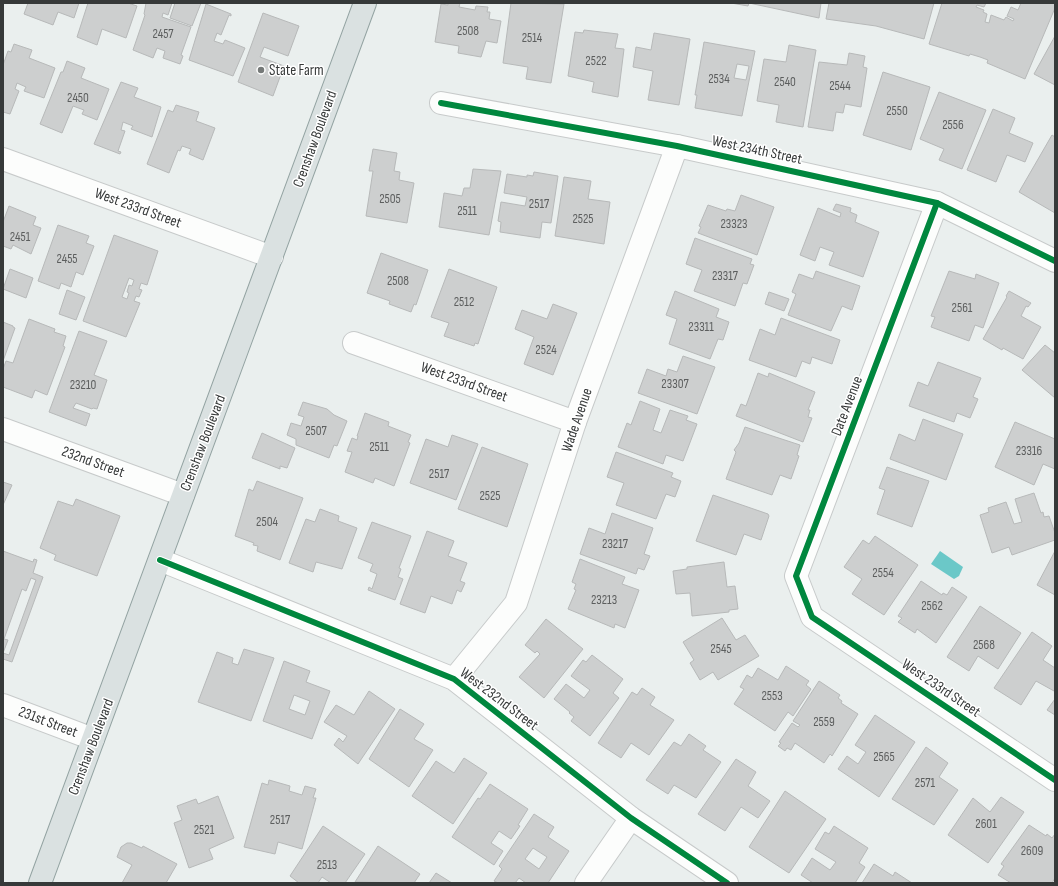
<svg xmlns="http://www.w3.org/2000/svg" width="1058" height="886" viewBox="0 0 1058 886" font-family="'Sofia Sans Condensed',sans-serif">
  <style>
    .water { fill: #6bc8c8 }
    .building { fill: #cdcfcf; stroke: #b7b9b9; fill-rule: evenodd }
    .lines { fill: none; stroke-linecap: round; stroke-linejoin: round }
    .minor-casing { stroke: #c7caca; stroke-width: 24 }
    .primary-casing { stroke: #93a3a2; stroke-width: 24 }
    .minor { stroke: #fcfdfc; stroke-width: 22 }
    .primary { stroke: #dae1e1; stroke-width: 22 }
    .cycleway-casing { stroke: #fff; stroke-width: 8 }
    .cycleway { stroke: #00873e; stroke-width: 6 }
    .poi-dot { fill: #757978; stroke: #fff; stroke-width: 1.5 }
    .labels { text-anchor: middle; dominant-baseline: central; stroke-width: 3; stroke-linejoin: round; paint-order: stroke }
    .number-label { font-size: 13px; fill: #5c5e5e }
    .poi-label { font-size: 15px; fill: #363939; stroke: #fff; text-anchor: start }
    .street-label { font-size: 15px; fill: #363939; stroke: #fff }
  </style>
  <rect width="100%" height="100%" fill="#eaefee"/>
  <polygon class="water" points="940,551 963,567 959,576 954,579 931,564"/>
  <g class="building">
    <polygon points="28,3 79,3 74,18 58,12 53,25 24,14"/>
    <polygon points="88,3 128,3 137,6 126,38 102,29 97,45 77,37"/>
    <polygon points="146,3 172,3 168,15 163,13 162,17 191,27 181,55 183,56 180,64 163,58 165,51 157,48 153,58 133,50 145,15 144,14"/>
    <polygon points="175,3 201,3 192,26 170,18"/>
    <polygon points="448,3 460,3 459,7 475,10 476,6 488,7 487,12 490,12 489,19 501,21 497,43 486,41 481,57 458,53 459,46 435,42 441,4 448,5"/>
    <polygon points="511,3 564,4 551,83 526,79 528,67 503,63"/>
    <polygon points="731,3 821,3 819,18 749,3 748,6"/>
    <polygon points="829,3 934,3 924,39 876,26 826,19"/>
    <polygon points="942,3 986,3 984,7 977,5 976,7 984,10 983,12 987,14 985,22 989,23 991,15 1004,20 1006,17 1013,21 1014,19 1007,16 1011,7 1018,10 1021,3 1055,3 1055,8 1025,79 987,63 988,60 980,57 970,54 969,56 929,44"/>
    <polygon points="206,4 231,14 231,16 229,15 221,35 217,33 214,41 223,44 225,40 245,48 233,76 189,60"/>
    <polygon points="263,13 299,26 288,56 264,47 260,57 284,66 273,96 238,82"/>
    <polygon points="584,30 618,34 615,48 624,49 618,97 592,92 594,82 568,76 575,32 583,33"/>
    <polygon points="654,33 690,39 679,105 648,100 653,71 633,67 636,47 651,50"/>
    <polygon points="1055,36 1055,85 1034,74"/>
    <path d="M704 42 755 51 742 116 695 108 697 95H695ZM737 64 749 66 746 80 734 78Z"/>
    <polygon points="14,44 32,50 29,58 55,68 44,98 24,91 26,87 17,83 15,89 19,91 10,114 3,112 3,65 8,51 11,52"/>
    <polygon points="789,45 816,50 803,127 776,122 779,105 757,101 764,59 786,62"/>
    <polygon points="849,53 865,56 863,67 867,68 861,107 845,104 843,113 836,112 833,131 808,127 819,62 847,65"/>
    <polygon points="67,61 85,68 81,78 109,89 97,120 82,114 84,110 73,106 62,133 40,124 61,72 63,72"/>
    <polygon points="883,72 930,87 911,150 863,135"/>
    <polygon points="121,82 138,88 134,97 161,107 152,137 131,129 133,126 123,122 121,130 125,131 118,151 121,152 120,154 94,144"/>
    <polygon points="939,92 986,110 962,169 939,160 944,149 920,139"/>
    <polygon points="176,105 199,112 196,121 215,128 203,160 189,154 191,149 182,146 180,151 178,150 169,173 147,164 168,110 173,112"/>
    <polygon points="993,109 1015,118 1009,133 1033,143 1025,162 1007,155 996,182 967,170"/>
    <polygon points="1052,135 1055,137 1055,213 1019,192"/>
    <polygon points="373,149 397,153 394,171 400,172 399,180 414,183 407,223 366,216 373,171 369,171"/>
    <polygon points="473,169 501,171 489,235 439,227 444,193 462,196 464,188 470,188"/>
    <polygon points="534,172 558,176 551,223 542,222 540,238 500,232 501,222 498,221 501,202 525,206 527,197 504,193 507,174 527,177 527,175 533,176"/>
    <polygon points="564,177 591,181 588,199 610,202 604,244 555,236"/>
    <polygon points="741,195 774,207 757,255 698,233 701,227 699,226 708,205 726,211 727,209 735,211"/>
    <polygon points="836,204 851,208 850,212 857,215 855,222 879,232 863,277 829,265 834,252 820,247 815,261 800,255 818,208 840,217 841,213 833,210"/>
    <polygon points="9,206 36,217 33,225 41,228 31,254 13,245 11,249 3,246 3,222"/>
    <polygon points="58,225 89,236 86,243 94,246 83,275 76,272 71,287 61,283 59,289 38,281"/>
    <path d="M114 235 158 251 147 285 141 283 139 289 142 290 139 297 136 296 134 301 140 303 126 337 83 321ZM129 278 134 280 132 286 129 285 127 292 129 293 127 299 122 297Z"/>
    <polygon points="695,238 752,259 750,264 754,265 747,284 743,283 735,306 694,291 702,270 686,264"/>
    <polygon points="381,253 428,270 416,305 414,304 411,312 389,304 390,301 367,293"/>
    <polygon points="10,269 33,278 26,298 3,289"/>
    <polygon points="449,269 497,287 478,344 475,343 474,346 444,336 449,323 431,317"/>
    <polygon points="816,271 860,286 852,310 842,306 831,331 788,315 796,294 792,292 799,274 813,279"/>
    <polygon points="949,271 975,279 976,274 999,283 983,328 975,325 969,341 931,327 935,317 931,316"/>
    <polygon points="67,290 85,297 76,320 59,314"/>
    <polygon points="675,291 719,309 716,317 729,322 723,340 718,339 710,359 669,344 677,319 666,315"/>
    <polygon points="1009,291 1031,303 1028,307 1026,306 1021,316 1041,327 1023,359 1003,348 1002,350 983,339 1007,297 1006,296"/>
    <polygon points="769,292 789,299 784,311 765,304"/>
    <polygon points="553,304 577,313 553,375 524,364 534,337 515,329 522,310 547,319"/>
    <polygon points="781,318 840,340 832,364 812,357 810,364 802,361 796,377 749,360 760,329 775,335"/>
    <polygon points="29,319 55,329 54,332 66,336 63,346 65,347 47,395 35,390 32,398 3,387 3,369 6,361 13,363"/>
    <polygon points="3,322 13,326 13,327 15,328 3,361"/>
    <polygon points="79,331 107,341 94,375 107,380 97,409 93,408 92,409 76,403 73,408 90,414 86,426 49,412"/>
    <polygon points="1045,345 1055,353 1055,398 1022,370"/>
    <polygon points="683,356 715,367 697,414 638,393 647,369 666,376 668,369 677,372"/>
    <polygon points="938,362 981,378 973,397 978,399 970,418 957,413 954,422 909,406 918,382 928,386"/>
    <polygon points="758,373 768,377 769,373 815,392 808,410 810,410 808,417 812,418 803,442 736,416 741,404 746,406"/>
    <polygon points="640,401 660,409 653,430 661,433 670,410 688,416 686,420 697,424 683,461 666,455 663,464 618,447 627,423 631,425"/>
    <polygon points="303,402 327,409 334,415 347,421 337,446 334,445 329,458 296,445 296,439 287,435 291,423 301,426 304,417 298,415"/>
    <polygon points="365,413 389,422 388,426 411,435 408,442 410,443 394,486 375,478 373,483 345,472 352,452 347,451 352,438 357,440 358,436 357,436"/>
    <polygon points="923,419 963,434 946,480 890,459 899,434 915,441"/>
    <polygon points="1015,422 1055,439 1055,469 1043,464 1034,485 995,467"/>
    <polygon points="745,427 800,445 797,455 799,456 791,479 780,475 772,495 726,479 736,452 734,450 739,443"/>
    <polygon points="262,433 295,448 287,468 280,466 280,469 252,458"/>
    <polygon points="452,435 478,444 456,500 410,483 426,439 448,447"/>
    <polygon points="482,447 528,464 507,527 458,509"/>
    <polygon points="616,452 673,473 671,477 681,481 675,497 666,494 656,519 616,505 624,483 607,477"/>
    <polygon points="887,467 929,481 912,527 877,514 885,490 879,488"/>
    <polygon points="257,481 303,498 280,560 257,551 258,546 253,545 254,543 235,536 249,489 253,491"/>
    <polygon points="3,482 12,485 3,505"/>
    <polygon points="1034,493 1041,513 1043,512 1044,517 1049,516 1055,533 1055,540 1012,555 1009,547 992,553 980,515 989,512 988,508 1006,502 1014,524 1022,522 1015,499"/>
    <polygon points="713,495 768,514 769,516 761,540 744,534 736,555 696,541"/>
    <polygon points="76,499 120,516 97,576 54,560 56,555 40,548 58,501 73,506"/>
    <polygon points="320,509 339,516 338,521 357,528 342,569 316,562 313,572 289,563 306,519 315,522"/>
    <polygon points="612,513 653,528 644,554 650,556 644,570 638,568 636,574 580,554 589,528 605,534"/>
    <polygon points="372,522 411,536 399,568 401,569 398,577 403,579 395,600 368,590 369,587 372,589 377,574 370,571 373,564 358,558"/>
    <polygon points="427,531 454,541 448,556 467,563 460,581 465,583 461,592 457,590 452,604 431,596 425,613 400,604"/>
    <polygon points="875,536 918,565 884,615 852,594 862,579 844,567 863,540 869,544"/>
    <path d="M3 551 33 562 34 559 37 560 33 573 43 577 12 662 3 659ZM31 578 36 580 9 655 3 653 8 640 4 639 22 589 26 591Z"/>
    <polygon points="1055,551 1055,595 1037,585"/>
    <polygon points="580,559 625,577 622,584 639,590 625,628 615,624 614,628 568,609 576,590 574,589 576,584 572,582"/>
    <polygon points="724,562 727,587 735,586 738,609 729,610 729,612 692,616 690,593 676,594 673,571 687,569 687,567"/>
    <polygon points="921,581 942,595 943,593 947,595 952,587 967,597 936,643 917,629 915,633 898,622 902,618 898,616"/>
    <polygon points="980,606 1021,633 998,669 978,656 969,671 947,657"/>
    <polygon points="722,618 736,640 745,635 759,656 718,680 713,672 700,680 690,663 694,660 683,642"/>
    <polygon points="546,619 583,649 544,698 519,677 540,654 537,651 535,653 525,645"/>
    <polygon points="1032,632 1052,646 1043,660 1055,668 1055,689 1054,691 1036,681 1021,705 994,688"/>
    <polygon points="244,649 274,658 251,721 198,702 217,652 233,658 232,663 238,665"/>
    <polygon points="592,655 623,679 613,693 619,698 590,736 571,721 574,717 569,713 570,712 554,699 566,684 584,698 590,690 571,676 583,660 586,662"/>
    <path d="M284 661 310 671 306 682 330 691 312 739 263 721ZM294 695 310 701 305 715 289 709Z"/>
    <polygon points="786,666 809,681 806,685 811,689 793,716 788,712 775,731 734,704 744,689 740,687 747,675 752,678 758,668 778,680"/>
    <polygon points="819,681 840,695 838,698 842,701 841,703 858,714 832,756 830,754 824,763 795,743 791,750 787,748 785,751 778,746 781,743 779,742 792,723 798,727 800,725 793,721"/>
    <polygon points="642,688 655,697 650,705 674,720 649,755 631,743 621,758 598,743 632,692 637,695"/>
    <polygon points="369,691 395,709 358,764 334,745 339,738 343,742 347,736 324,722 336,705 354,715"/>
    <polygon points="1055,699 1055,715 1047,710"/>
    <polygon points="400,709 424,724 414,739 433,750 409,787 369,759"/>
    <polygon points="875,715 915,742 879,797 838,769 847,756 858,764 866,752 855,745"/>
    <polygon points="689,734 706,746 703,750 721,762 696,798 674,785 668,794 646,780 674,742 681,746"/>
    <polygon points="926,747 948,763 939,777 958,790 934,825 892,799"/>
    <polygon points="464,758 487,773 453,824 412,796 436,761 454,773"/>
    <polygon points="736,759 756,772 748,786 770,801 758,818 741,807 725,831 698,814"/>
    <polygon points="269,780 290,786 289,791 302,795 305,786 316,789 313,798 316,798 302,849 278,842 275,854 244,847 262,783 268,785"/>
    <polygon points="490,784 528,809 518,825 520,826 511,839 499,831 491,843 503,851 494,865 452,837 478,798 480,799"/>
    <polygon points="785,791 826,819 789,873 749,847"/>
    <polygon points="218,796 234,838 209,849 213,859 189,868 174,823 182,820 177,806 196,799 198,804"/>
    <polygon points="1001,797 1024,812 988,863 948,835 973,798 990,812"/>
    <path d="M534 814 554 827 548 837 569 851 548 883H526L519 878 515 883H498L494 881 502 869 499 866ZM533 848 547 857 539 869 525 859Z"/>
    <polygon points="1029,825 1046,836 1047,834 1052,838 1055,834 1055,878 1052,883 1011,883 998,875 1004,866 1001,864"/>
    <polygon points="323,826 365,854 345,883 331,883 322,877 318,883 299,883 290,876"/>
    <polygon points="834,826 868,848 859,863 865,867 855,883 813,883 801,875 812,858 830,870 836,862 815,849 825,832 829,834"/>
    <polygon points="127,843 131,843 142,848 143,846 177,864 166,883 122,883 132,865 117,857 121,847"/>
    <polygon points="378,846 420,874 414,883 355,882"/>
    <polygon points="874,864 893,876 895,872 912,883 862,883"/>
    <polygon points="436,873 452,883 429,883"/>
  </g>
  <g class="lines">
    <g class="minor-casing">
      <g id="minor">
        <polyline points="441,103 677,146 937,203 1055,261"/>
        <polyline points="3,159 272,257"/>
        <polyline points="937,203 796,576 812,617 1055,780"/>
        <polyline points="354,343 575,422"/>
        <polyline points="3,429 183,495"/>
        <polyline points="160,560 454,679 631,818 727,883"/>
        <polyline points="454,679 516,603 575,422 677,146"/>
        <polyline points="3,705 93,739"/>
        <polyline points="586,883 631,818"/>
      </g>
    </g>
    <g class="primary-casing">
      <polyline id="primary" points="40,883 365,3"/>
    </g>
    <use href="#minor" class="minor"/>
    <use href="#primary" class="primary"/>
    <g class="cycleway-casing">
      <g id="cycleway">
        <polyline points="441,103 677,146 937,203 1055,261"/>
        <polyline points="937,203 796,576 812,617 1055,780"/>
        <polyline points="160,560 454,679 631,818 727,883"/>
      </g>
    </g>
    <use href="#cycleway" class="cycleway"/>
  </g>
  <circle class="poi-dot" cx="261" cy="70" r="4"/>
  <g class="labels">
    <g class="number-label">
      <text x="468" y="31">2508</text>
      <text x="163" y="34">2457</text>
      <text x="532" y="38">2514</text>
      <text x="596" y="61">2522</text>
      <text x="719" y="79">2534</text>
      <text x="785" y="82">2540</text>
      <text x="840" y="86">2544</text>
      <text x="78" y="98">2450</text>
      <text x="897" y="111">2550</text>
      <text x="953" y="125">2556</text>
      <text x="390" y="199">2505</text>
      <text x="539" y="204">2517</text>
      <text x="467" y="211">2511</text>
      <text x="583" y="219">2525</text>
      <text x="734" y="224">23323</text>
      <text x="20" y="237">2451</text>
      <text x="67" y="259">2455</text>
      <text x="725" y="276">23317</text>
      <text x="398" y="281">2508</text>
      <text x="464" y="302">2512</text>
      <text x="962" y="308">2561</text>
      <text x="701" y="327">23311</text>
      <text x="546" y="350">2524</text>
      <text x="675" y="384">23307</text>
      <text x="83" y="385">23210</text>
      <text x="316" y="431">2507</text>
      <text x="379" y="447">2511</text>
      <text x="1029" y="451">23316</text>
      <text x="439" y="474">2517</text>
      <text x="490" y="496">2525</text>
      <text x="267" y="522">2504</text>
      <text x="615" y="544">23217</text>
      <text x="883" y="573">2554</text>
      <text x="604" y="600">23213</text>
      <text x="932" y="606">2562</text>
      <text x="984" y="645">2568</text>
      <text x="721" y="649">2545</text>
      <text x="772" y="696">2553</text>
      <text x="824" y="722">2559</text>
      <text x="884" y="757">2565</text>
      <text x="925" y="783">2571</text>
      <text x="280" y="820">2517</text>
      <text x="986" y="824">2601</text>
      <text x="204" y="830">2521</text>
      <text x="1032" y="851">2609</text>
      <text x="327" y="865">2513</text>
    </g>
    <g class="poi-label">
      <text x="269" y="70">State Farm</text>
    </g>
    <g class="street-label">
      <text transform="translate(315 139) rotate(-70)">Crenshaw Boulevard</text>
      <text transform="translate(757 150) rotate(12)">West 234th Street</text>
      <text transform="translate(138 208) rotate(20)">West 233rd Street</text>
      <text transform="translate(464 382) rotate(20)">West 233rd Street</text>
      <text transform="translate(847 406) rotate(-69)">Date Avenue</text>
      <text transform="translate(577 420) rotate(-71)">Wade Avenue</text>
      <text transform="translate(203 443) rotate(-69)">Crenshaw Boulevard</text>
      <text transform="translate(93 462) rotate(20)">232nd Street</text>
      <text transform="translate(941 688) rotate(34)">West 233rd Street</text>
      <text transform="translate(499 699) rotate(37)">West 232nd Street</text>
      <text transform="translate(48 722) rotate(21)">231st Street</text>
      <text transform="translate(91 747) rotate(-69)">Crenshaw Boulevard</text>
    </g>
  </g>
  <rect width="1058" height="886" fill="none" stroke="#363939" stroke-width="8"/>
</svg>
